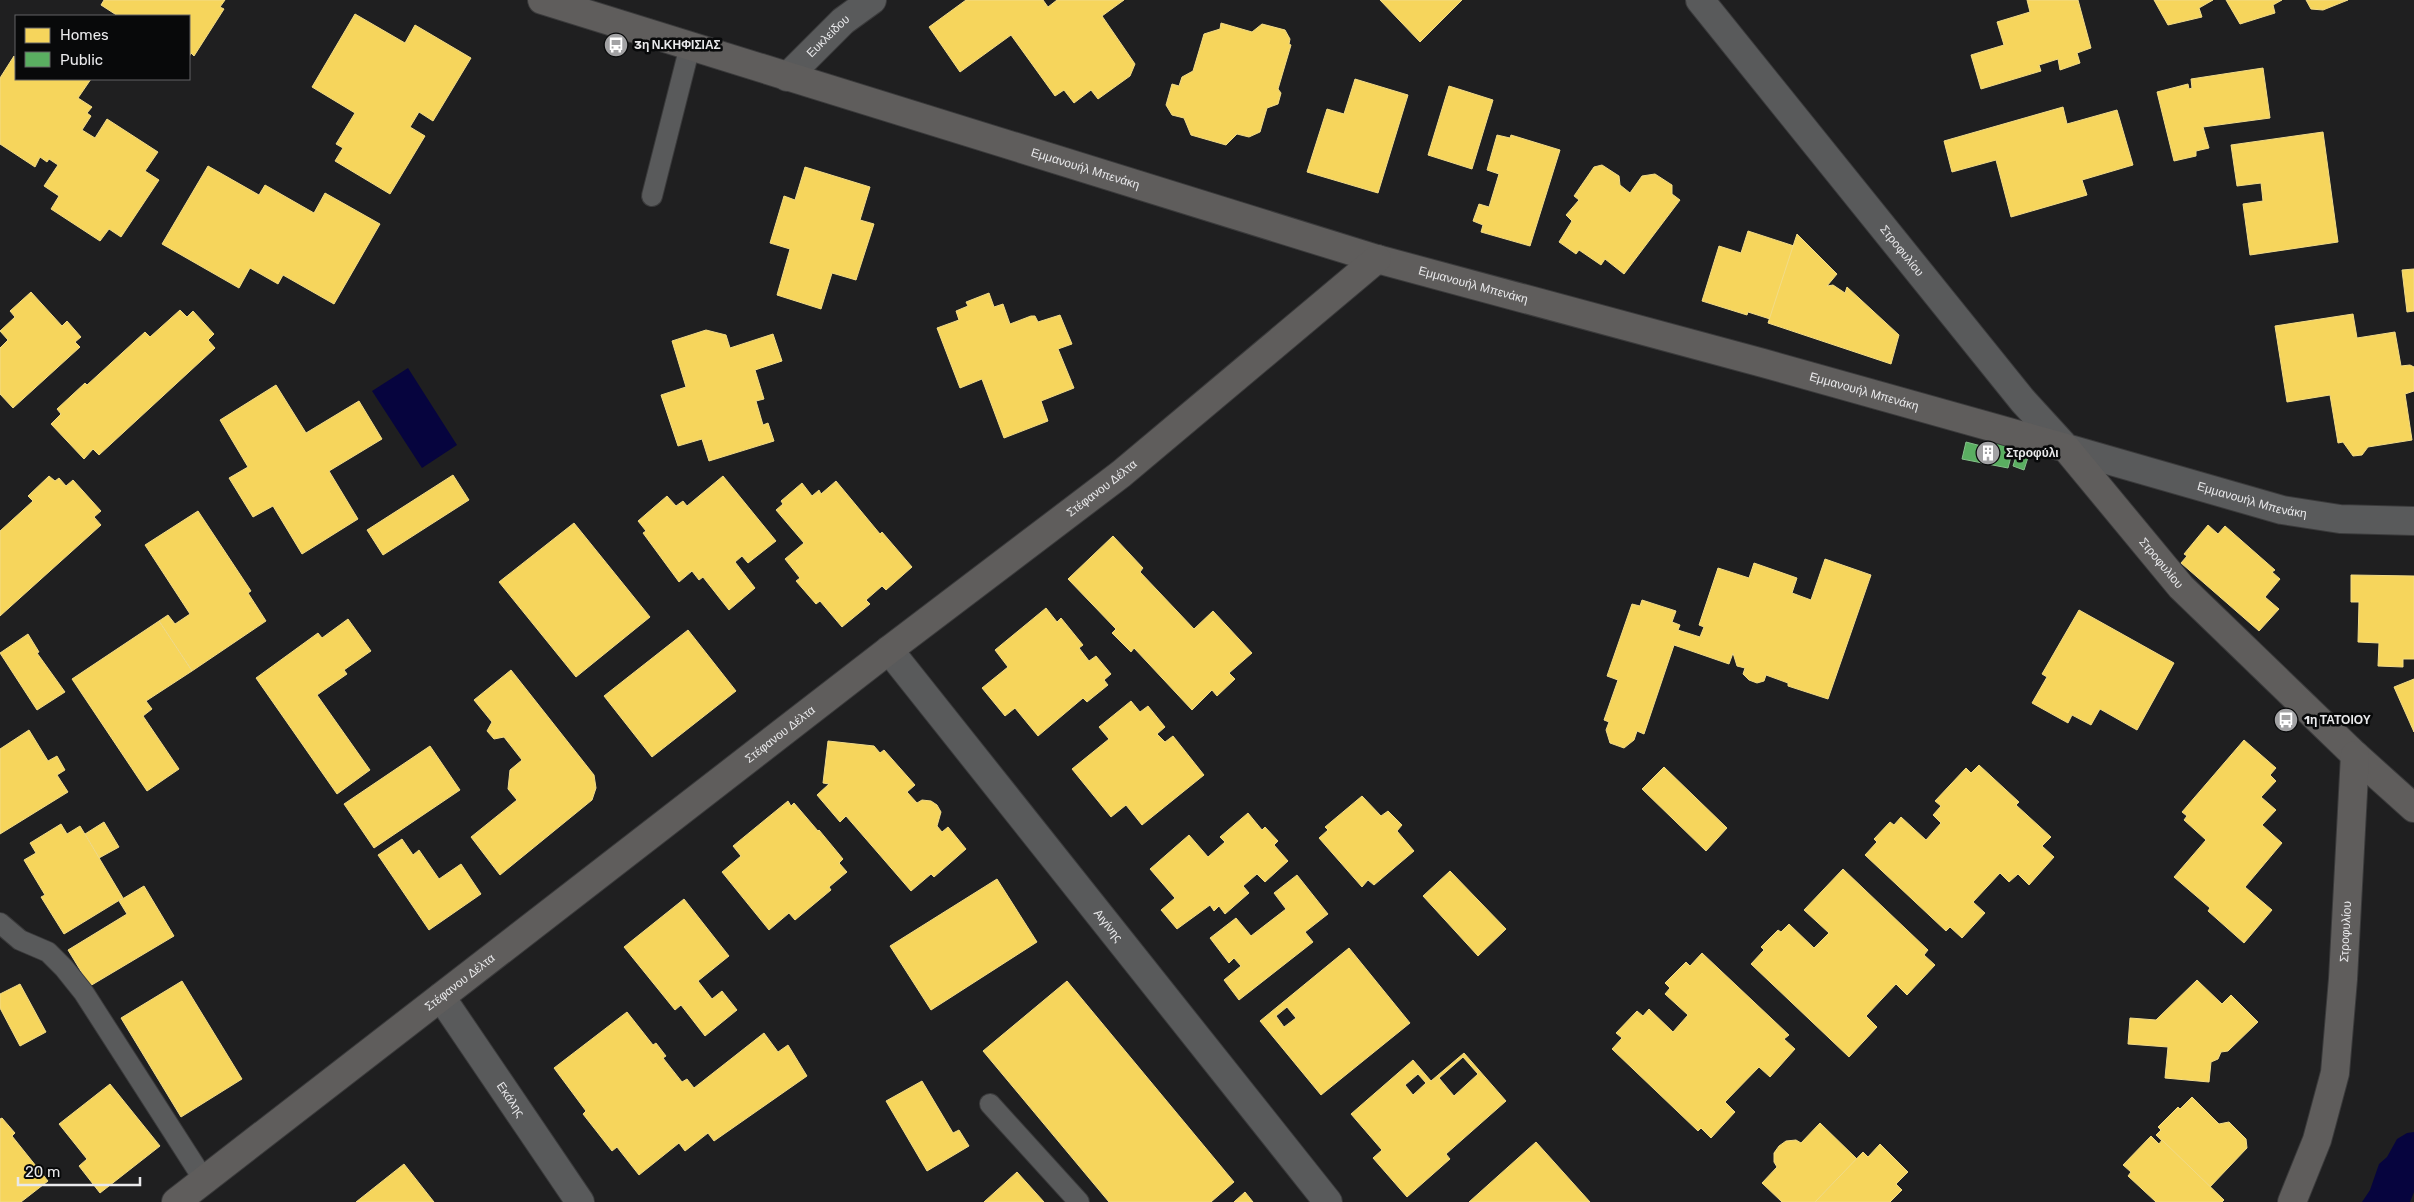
<svg xmlns="http://www.w3.org/2000/svg" width="2414" height="1202" viewBox="0 0 2414 1202" font-family="Rubik,sans-serif">
  <style>
    .water { fill: #06043e }
    .homes { fill: #f6d55c; stroke: #f2db87; fill-rule: evenodd }
    .public { fill: #5aae61; stroke: #85c08a }
    .lines { fill: none; stroke-linecap: round; stroke-linejoin: round }
    .lane-casing { stroke: #3a3a3b; stroke-width: 22 }
    .street-casing { stroke: #3a3a3b; stroke-width: 30 }
    .secondary-casing { stroke: #3a3a3b; stroke-width: 30 }
    .lane { stroke: #595a5b; stroke-width: 20 }
    .street { stroke: #595a5b; stroke-width: 28 }
    .secondary { stroke: #5f5d5c; stroke-width: 28 }
    .labels { text-anchor: middle; dominant-baseline: central; stroke-width: 5; stroke-linejoin: round; paint-order: stroke }
    .street-label { font-size: 12px; fill: #e9e9eb; stroke: #08090a }
    .poi-label { font-size: 12px; font-weight: bold; fill: #e9e9eb; stroke: #08090a; text-anchor: start }
  </style>
  <rect width="100%" height="100%" fill="#1f1f20"/>
  <g class="water">
    <polygon points="408,368 457,445 422,468 372,391"/>
    <polygon points="2414,1132 2414,1192 2410,1202 2362,1202 2370,1190 2379,1164 2387,1157 2397,1139 2407,1133"/>
  </g>
  <g class="homes">
    <polygon points="104,0 225,0 220,7 224,9 194,56 191,53 189,57 189,16 118,16 101,5"/>
    <polygon points="966,0 1043,0 1048,7 1057,0 1124,0 1102,16 1135,64 1130,76 1098,99 1091,90 1074,103 1064,90 1055,96 1011,35 960,72 929,27"/>
    <polygon points="1380,0 1462,0 1420,42"/>
    <polygon points="2027,0 2078,0 2091,48 2077,53 2080,63 2060,70 2058,59 2039,65 2041,71 1981,89 1971,55 2004,45 1997,22 2030,12"/>
    <polygon points="2154,0 2213,0 2199,8 2202,17 2168,25"/>
    <polygon points="2226,0 2282,0 2273,5 2275,13 2240,24"/>
    <polygon points="2306,0 2348,0 2323,10 2311,9"/>
    <polygon points="355,14 405,43 415,25 471,58 433,121 419,112 410,127 425,136 390,194 335,161 343,148 336,144 355,113 312,87"/>
    <polygon points="1221,23 1252,32 1262,24 1285,30 1290,39 1289,44 1291,45 1278,89 1281,93 1278,104 1267,108 1260,132 1249,137 1237,134 1226,145 1191,135 1184,118 1172,115 1166,105 1172,84 1179,86 1182,77 1193,71 1204,34 1220,29"/>
    <polygon points="14,56 16,79 91,79 78,98 92,107 87,113 91,116 82,130 95,138 107,119 158,152 145,171 159,180 121,237 109,229 100,241 51,209 59,196 44,186 58,165 49,159 47,162 40,157 35,167 0,144 0,78"/>
    <polygon points="2263,68 2270,118 2203,127 2209,148 2196,151 2196,156 2174,161 2157,92 2188,84 2189,89 2192,88 2191,79"/>
    <polygon points="1355,79 1408,95 1378,193 1307,172 1327,109 1344,114"/>
    <polygon points="1449,86 1493,100 1472,169 1428,155"/>
    <polygon points="2063,107 2067,124 2117,110 2133,165 2082,180 2087,195 2011,217 1996,160 1952,172 1944,141"/>
    <polygon points="2323,132 2338,242 2250,255 2243,204 2263,201 2261,183 2237,186 2231,145"/>
    <polygon points="1497,135 1510,138 1511,135 1560,150 1530,246 1481,232 1483,225 1473,221 1479,204 1489,207 1499,174 1487,170"/>
    <polygon points="1602,165 1619,176 1620,185 1630,193 1642,176 1655,174 1672,185 1672,194 1680,200 1624,274 1605,259 1601,265 1579,250 1576,254 1559,242 1572,221 1566,215 1579,200 1574,196 1594,167"/>
    <polygon points="208,166 259,195 265,185 314,213 325,193 380,224 334,304 283,275 278,284 250,268 239,288 162,244"/>
    <polygon points="805,167 870,187 860,220 874,224 856,280 832,273 821,309 777,295 790,249 770,243 784,196 795,200"/>
    <polygon points="1748,231 1794,246 1770,319 1748,312 1747,315 1702,301 1719,246 1741,253"/>
    <polygon points="1797,234 1837,274 1827,286 1833,285 1845,293 1847,287 1899,335 1891,364 1768,323"/>
    <polygon points="2414,269 2414,311 2407,312 2402,270"/>
    <polygon points="31,292 62,326 67,321 81,337 75,342 80,347 13,408 0,394 0,348 8,340 0,331 15,317 10,311"/>
    <polygon points="989,293 994,307 1003,304 1010,324 1031,316 1035,316 1038,322 1060,315 1072,344 1058,349 1074,388 1041,401 1048,421 1004,438 982,379 960,388 937,328 959,320 956,311 968,306 966,302"/>
    <polygon points="180,310 187,317 193,311 214,334 208,340 215,348 99,455 93,449 84,459 51,424 61,414 57,409 85,383 87,385 145,332 150,337"/>
    <polygon points="2353,314 2357,338 2395,332 2401,366 2410,365 2414,367 2414,391 2405,394 2412,440 2368,447 2362,455 2353,456 2343,442 2338,443 2330,395 2287,402 2275,326"/>
    <polygon points="706,330 726,335 730,348 773,334 782,361 755,370 764,399 756,401 763,425 768,423 774,441 709,461 702,439 678,446 661,395 686,387 672,341"/>
    <polygon points="276,385 306,433 359,401 382,439 329,471 358,519 302,554 273,506 253,517 229,478 248,467 220,420"/>
    <polygon points="453,475 469,500 383,555 367,530"/>
    <polygon points="49,476 55,481 59,478 66,486 73,480 101,511 94,517 101,525 0,616 0,531 33,501 28,496"/>
    <polygon points="723,476 776,541 748,563 742,556 735,562 755,588 729,610 703,577 699,580 692,571 679,582 643,533 646,531 638,521 667,496 676,506 683,501 687,506"/>
    <polygon points="836,481 880,534 882,532 912,567 886,590 882,586 866,600 870,604 842,627 820,601 816,604 796,581 800,578 785,559 804,543 776,510 783,504 781,501 802,483 812,496 819,490 821,494"/>
    <polygon points="198,511 251,591 248,593 266,621 192,671 159,621 168,615 175,624 190,614 145,545"/>
    <polygon points="574,523 650,617 576,677 499,582"/>
    <polygon points="2208,525 2218,534 2225,526 2275,570 2272,572 2280,579 2265,597 2279,609 2259,631 2181,563 2187,556 2184,554"/>
    <polygon points="1113,536 1143,568 1140,572 1194,629 1213,611 1252,653 1229,673 1235,679 1217,696 1212,690 1192,710 1134,648 1131,652 1112,633 1116,629 1068,579"/>
    <polygon points="1825,559 1871,575 1828,699 1788,686 1788,683 1766,675 1764,681 1757,683 1749,680 1743,674 1745,668 1737,666 1733,653 1729,664 1674,645 1644,734 1637,731 1634,740 1624,748 1610,743 1606,730 1609,722 1604,720 1618,680 1607,676 1632,604 1640,606 1642,600 1676,611 1672,622 1680,625 1678,630 1700,637 1704,627 1699,625 1718,568 1749,578 1754,563 1797,578 1792,593 1811,600"/>
    <polygon points="2351,575 2414,576 2414,659 2403,659 2403,667 2378,666 2379,643 2358,642 2359,602 2351,602"/>
    <polygon points="1046,608 1057,622 1061,618 1083,645 1079,648 1089,661 1096,656 1111,674 1104,680 1108,685 1087,702 1083,698 1038,736 1015,708 1005,716 982,688 1008,667 995,650"/>
    <polygon points="2079,610 2174,663 2137,730 2100,709 2091,725 2072,715 2068,723 2032,703 2047,677 2042,674"/>
    <polygon points="348,619 371,651 344,670 347,674 317,695 370,770 337,794 256,678 318,633 322,638"/>
    <polygon points="159,621 192,671 146,701 152,709 143,716 179,769 147,791 72,679"/>
    <polygon points="688,630 736,691 652,757 604,696"/>
    <polygon points="28,634 39,652 37,653 65,692 37,710 0,653"/>
    <polygon points="511,670 594,775 596,788 592,800 500,875 471,837 517,800 508,789 510,770 522,760 504,737 494,739 487,731 492,722 474,700"/>
    <polygon points="2414,679 2414,732 2394,687"/>
    <polygon points="1131,701 1140,712 1148,706 1165,727 1157,734 1165,742 1173,736 1204,775 1142,825 1126,805 1111,817 1072,769 1109,739 1099,727"/>
    <polygon points="29,730 48,761 57,756 65,770 57,775 68,792 0,834 0,749"/>
    <polygon points="2244,740 2276,768 2270,775 2276,781 2261,797 2276,810 2262,825 2282,843 2245,887 2272,910 2244,943 2208,911 2210,908 2174,877 2206,840 2184,820 2187,816 2182,812"/>
    <polygon points="828,741 874,746 880,753 884,750 915,785 907,792 917,803 922,800 931,801 937,805 941,812 937,826 942,832 948,827 966,849 934,877 931,874 911,891 846,816 840,822 817,795 829,784 823,783"/>
    <polygon points="430,746 460,790 374,848 344,804"/>
    <polygon points="1979,765 2019,802 2016,805 2051,837 2042,846 2054,857 2029,885 2018,874 2009,882 2000,873 1973,902 1985,913 1962,938 1950,927 1946,931 1865,855 1877,842 1874,839 1890,822 1894,825 1901,817 1926,840 1941,823 1933,815 1941,806 1935,801 1966,768 1971,773"/>
    <polygon points="1664,767 1727,828 1706,851 1642,789"/>
    <polygon points="1362,796 1381,816 1388,811 1402,825 1397,831 1414,851 1374,885 1368,880 1362,887 1319,838 1328,830 1325,827"/>
    <polygon points="788,801 791,806 794,803 818,831 819,830 843,859 839,863 847,872 829,887 831,890 795,920 789,913 769,930 722,872 741,856 733,846"/>
    <polygon points="1248,813 1262,830 1265,827 1278,841 1274,845 1288,861 1265,882 1257,874 1243,886 1249,893 1225,914 1219,906 1214,911 1210,905 1177,929 1161,910 1175,898 1150,869 1189,835 1208,857 1225,842 1220,837"/>
    <polygon points="104,822 119,847 99,858 85,834"/>
    <polygon points="61,824 67,834 80,826 123,898 64,934 41,897 45,895 24,860 36,853 30,843"/>
    <polygon points="402,839 413,855 419,850 439,879 461,864 481,894 429,930 378,855"/>
    <polygon points="1843,869 1928,950 1924,955 1935,965 1907,995 1896,984 1866,1016 1877,1027 1849,1057 1751,964 1764,950 1761,947 1778,930 1781,932 1789,924 1814,948 1829,933 1804,910"/>
    <polygon points="1450,871 1506,929 1478,956 1423,896"/>
    <polygon points="1297,875 1328,914 1305,932 1313,942 1239,1000 1224,980 1241,966 1234,958 1229,963 1210,938 1236,918 1251,936 1286,909 1274,893"/>
    <polygon points="997,879 1037,942 931,1010 890,946"/>
    <polygon points="144,886 174,936 90,986 68,950 127,914 119,901"/>
    <polygon points="684,899 729,956 698,981 712,999 722,991 737,1010 705,1036 681,1005 675,1010 624,947"/>
    <path d="M1349 948 1410 1023 1321 1095 1260 1021ZM1287 1007 1296 1018 1284 1027 1276 1016Z"/>
    <polygon points="1702,953 1789,1035 1784,1039 1795,1049 1770,1077 1759,1067 1725,1102 1735,1112 1711,1138 1701,1128 1698,1131 1612,1049 1622,1038 1616,1033 1637,1011 1643,1016 1649,1009 1673,1032 1688,1015 1665,994 1670,988 1665,983 1686,962 1690,966"/>
    <polygon points="2197,980 2222,1004 2231,995 2258,1022 2228,1051 2221,1052 2218,1059 2211,1062 2209,1082 2165,1078 2168,1047 2128,1044 2130,1018 2156,1020"/>
    <polygon points="182,981 242,1079 181,1117 121,1018"/>
    <polygon points="1067,981 1234,1182 1211,1202 1109,1202 983,1051"/>
    <polygon points="20,984 46,1032 20,1046 0,1008 0,994"/>
    <polygon points="627,1012 653,1045 656,1043 666,1056 663,1058 682,1082 687,1079 694,1088 764,1033 778,1052 788,1045 807,1076 714,1141 708,1133 685,1151 679,1143 639,1175 617,1147 612,1151 583,1114 586,1111 554,1068"/>
    <path d="M1464 1053 1506 1101 1446 1154 1450 1159 1407 1197 1373 1158 1382 1150 1351 1114 1413 1060 1431 1081ZM1463 1057 1478 1074 1454 1096 1439 1078ZM1418 1074 1426 1083 1413 1095 1405 1085Z"/>
    <polygon points="922,1081 953,1133 959,1130 969,1146 927,1171 886,1101"/>
    <polygon points="110,1084 160,1146 100,1193 79,1166 87,1159 59,1124"/>
    <polygon points="2192,1097 2219,1124 2229,1122 2246,1139 2247,1148 2210,1187 2156,1135 2161,1130 2158,1127 2178,1107 2180,1109"/>
    <polygon points="2,1118 15,1133 12,1136 48,1181 21,1202 0,1202 0,1119"/>
    <polygon points="1820,1123 1857,1159 1815,1202 1782,1202 1762,1183 1777,1167 1774,1162 1774,1153 1779,1146 1786,1141 1796,1140 1801,1143"/>
    <polygon points="2151,1136 2159,1144 2162,1140 2224,1200 2222,1202 2156,1202 2128,1176 2131,1172 2123,1165"/>
    <polygon points="1536,1142 1590,1202 1469,1202"/>
    <polygon points="1880,1144 1908,1172 1896,1184 1902,1190 1890,1202 1815,1202 1863,1152 1868,1157"/>
    <polygon points="404,1164 434,1202 356,1202"/>
    <polygon points="1017,1172 1044,1202 984,1202"/>
    <polygon points="1245,1192 1253,1202 1234,1202"/>
  </g>
  <g class="public">
    <polygon points="1991,440 2014,445 2008,468 1962,459 1966,442 1989,448"/>
    <polygon points="2019,447 2030,451 2024,470 2013,466"/>
  </g>
  <g class="lines">
    <g class="lane-casing">
      <g id="lane">
        <polyline points="652,196 690,46"/>
        <polyline points="0,923 20,940 48,952 64,968 84,993 204,1180"/>
        <polyline points="990,1104 1079,1202"/>
      </g>
    </g>
    <g class="street-casing">
      <g id="street">
        <path id="s1" d="M1700 0 2023 401 2066 448 2282 510 2340 519 2414 521"/>
        <path id="s2" d="M787 77 843 21 872 0"/>
        <path id="s3" d="M889 650 1328 1202"/>
        <path id="s4" d="M441 997 580 1202"/>
      </g>
    </g>
    <g class="secondary-casing">
      <g id="secondary">
        <path id="s5" d="M542 0 1377 259 1763 363 2066 448 2181 587 2355 755 2414 808"/>
        <path id="s6" d="M176 1202 889 650 1121 474 1377 259"/>
        <path id="s7" d="M2292 1202 2317 1140 2335 1073 2343 979 2355 755"/>
      </g>
    </g>
    <use href="#lane" class="lane"/>
    <use href="#street" class="street"/>
    <use href="#secondary" class="secondary"/>
  </g>
  <defs>
    <g id="bus-disc" transform="scale(1.25)"><circle r="9.5" fill="#a2a2a4" stroke="#08090a"/><path d="M-5-6H5V4H4V6H2V4H-2V6H-4V4H-5ZM-3.5-4V0h7V-4ZM-3.5 1.2v1.5H-2V1.2ZM2 1.2v1.5H3.5V1.2Z" fill="#fff"/></g>
    <g id="building-disc" transform="scale(1.25)"><circle r="9.5" fill="#a2a2a4" stroke="#08090a"/><path d="M-4-6H4V6H1V3H-1V6H-4ZM-2.5-4.3h1.7v1.8h-1.7ZM.8-4.3h1.7v1.8H.8ZM-2.5-1h1.7V.8h-1.7ZM.8-1h1.7V.8H.8Z" fill="#fff"/></g>
  </defs>
  <g fill-rule="evenodd">
    <use href="#bus-disc" x="616" y="45"/>
    <use href="#building-disc" x="1988" y="453"/>
    <use href="#bus-disc" x="2286" y="720"/>
  </g>
  <g class="labels">
    <g class="street-label">
      <text stroke="none"><textPath href="#s2" startOffset="58">Ευκλείδου</textPath></text>
      <text stroke="none"><textPath href="#s5" startOffset="569">Εμμανουήλ Μπενάκη</textPath></text>
      <text stroke="none"><textPath href="#s1" startOffset="322">Στροφυλίου</textPath></text>
      <text stroke="none"><textPath href="#s5" startOffset="974">Εμμανουήλ Μπενάκη</textPath></text>
      <text stroke="none"><textPath href="#s5" startOffset="1379">Εμμανουήλ Μπενάκη</textPath></text>
      <text stroke="none"><textPath href="#s6" startOffset="1169">Στέφανου Δέλτα</textPath></text>
      <text stroke="none"><textPath href="#s1" startOffset="772">Εμμανουήλ Μπενάκη</textPath></text>
      <text stroke="none"><textPath href="#s5" startOffset="1738">Στροφυλίου</textPath></text>
      <text stroke="none"><textPath href="#s6" startOffset="764">Στέφανου Δέλτα</textPath></text>
      <text stroke="none"><textPath href="#s3" startOffset="352">Αιγίνης</textPath></text>
      <text stroke="none"><textPath href="#s7" startOffset="278">Στροφυλίου</textPath></text>
      <text stroke="none"><textPath href="#s6" startOffset="359">Στέφανου Δέλτα</textPath></text>
      <text stroke="none"><textPath href="#s4" startOffset="124">Εκάλης</textPath></text>
    </g>
    <g class="poi-label">
      <text x="634" y="45">3η Ν.ΚΗΦΙΣΙΑΣ</text>
      <text x="2006" y="453">Στροφύλι</text>
      <text x="2304" y="720">1η ΤΑΤΟΙΟΥ</text>
    </g>
  </g>
  <rect x="15" y="15" width="175" height="65" fill="#08090a" stroke="#626364"/>
  <rect x="25" y="28" width="25" height="15" fill="#f6d55c" stroke="#626364"/>
  <text x="60" y="40" font-size="15" fill="#e9e9eb">Homes</text>
  <rect x="25" y="52" width="25" height="15" fill="#5aae61" stroke="#626364"/>
  <text x="60" y="65" font-size="15" fill="#e9e9eb">Public</text>
  <path d="M18 1177v8h122v-8" fill="none" stroke="#e9e9eb" stroke-width="2.5"/>
  <text x="25" y="1177" font-size="15" fill="#e9e9eb" stroke="#08090a" stroke-width="4" paint-order="stroke">20 m</text>
</svg>
